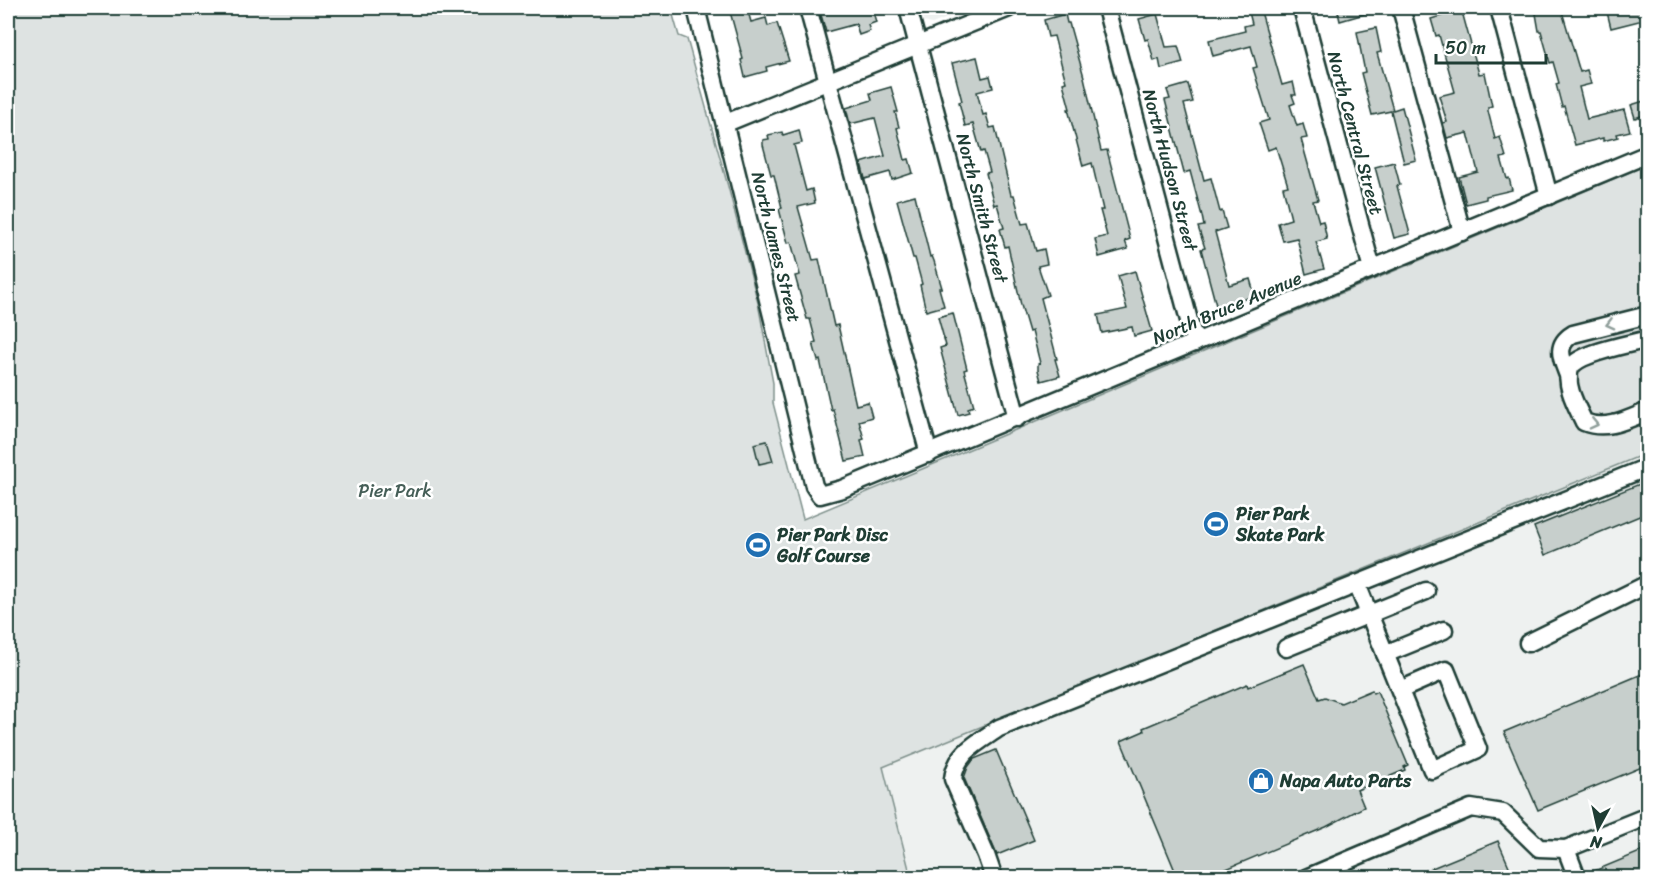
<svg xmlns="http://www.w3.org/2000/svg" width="1655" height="885" viewBox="0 0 1655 885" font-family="Sriracha,sans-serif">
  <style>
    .built { fill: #eef1f0 }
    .green { fill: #dee3e2; stroke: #7e908b; stroke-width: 1.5 }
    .building { fill: #c7cfcc; stroke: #1f3d34; stroke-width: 1.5 }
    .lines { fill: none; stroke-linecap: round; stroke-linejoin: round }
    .minor-casing { stroke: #1f3d34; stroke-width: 21 }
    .minor { stroke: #fff; stroke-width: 16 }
    .oneway { stroke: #8f9e9a }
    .labels { text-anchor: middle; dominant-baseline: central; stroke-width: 5; stroke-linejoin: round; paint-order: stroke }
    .street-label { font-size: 18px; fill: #1f3d34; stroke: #fff }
    .park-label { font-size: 18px; fill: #455e57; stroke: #fff }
    .poi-label { font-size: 18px; font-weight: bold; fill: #1f3d34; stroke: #fff; text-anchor: start }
  </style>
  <rect width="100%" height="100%" fill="#fff"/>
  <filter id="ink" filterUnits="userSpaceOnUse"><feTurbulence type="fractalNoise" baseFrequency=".0167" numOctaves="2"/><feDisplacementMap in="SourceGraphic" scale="12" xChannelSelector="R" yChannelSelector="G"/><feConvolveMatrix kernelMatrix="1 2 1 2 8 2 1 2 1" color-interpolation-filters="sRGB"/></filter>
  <g filter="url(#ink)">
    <g class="built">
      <polygon points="921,8 972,8 932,24 924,22"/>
      <polygon points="1647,453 1647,877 911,877 883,767"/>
    </g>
    <polygon class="green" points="8,8 671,8 679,36 687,39 729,190 758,303 773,383 773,403 803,519 1647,165 1647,453 883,767 911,877 8,877"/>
    <g class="building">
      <polygon points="729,8 747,8 751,22 766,18 768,26 777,23 789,61 766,67 767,71 745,77 741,60 743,59"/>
      <polygon points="819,8 872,8 876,22 868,25 870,31 859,35 856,24 826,32"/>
      <polygon points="1248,8 1260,8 1282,85 1293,82 1296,95 1292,95 1295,103 1290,105 1297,126 1303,124 1307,138 1301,139 1318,200 1313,201 1319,222 1323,221 1327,239 1316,242 1324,269 1306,274 1297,238 1283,241 1278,223 1291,219 1283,187 1288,186 1276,147 1268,150 1259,123 1269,120 1253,68 1257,67 1251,46 1213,56 1209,40 1245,31 1244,26 1252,24"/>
      <polygon points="1337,8 1374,8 1375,11 1340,21"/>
      <polygon points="1453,8 1461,8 1479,74 1485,73 1492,106 1488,107 1488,111 1495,139 1500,137 1506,157 1501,158 1507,179 1509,178 1512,190 1486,196 1486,199 1466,204 1459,177 1478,172 1468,133 1447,138 1443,123 1447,122 1439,96 1455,92 1439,35 1436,36 1431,19 1444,15 1443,11"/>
      <polygon points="1535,8 1561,8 1580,72 1587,70 1591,84 1579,87 1587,119 1624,110 1630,131 1617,134 1618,137 1603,141 1603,138 1575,145 1564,106 1562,107 1556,84 1559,83 1553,62 1550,63 1541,31 1539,31"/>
      <polygon points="1606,8 1647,8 1647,19 1611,28"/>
      <polygon points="1065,14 1067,23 1069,23 1084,77 1101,151 1107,150 1130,239 1125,241 1128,249 1099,257 1095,239 1107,236 1100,210 1103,210 1092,163 1083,166 1068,109 1070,109 1063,83 1066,82 1054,36 1048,37 1044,20"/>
      <polygon points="1157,14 1166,47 1178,46 1183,63 1161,69 1159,59 1154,61 1148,39 1145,40 1139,19"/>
      <polygon points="1376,28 1381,52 1377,53 1393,110 1402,107 1416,160 1404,163 1391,111 1372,115 1361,73 1365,72 1357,32"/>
      <polygon points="977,57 982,78 990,76 993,88 977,92 983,115 986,114 990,128 995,127 1011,195 1014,195 1022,224 1028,223 1036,251 1044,249 1047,264 1038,266 1048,295 1041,298 1057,359 1055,359 1060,376 1041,381 1038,370 1038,364 1040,363 1032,331 1029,332 1021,305 1008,246 1005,247 1000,229 1004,228 997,204 994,205 986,173 990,172 984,151 981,152 973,124 965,126 959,102 962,101 952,63"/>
      <polygon points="1188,84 1193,102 1184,104 1204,180 1211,178 1220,212 1222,211 1227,228 1215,232 1229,285 1250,279 1255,296 1231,303 1232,305 1217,309 1201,249 1205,248 1198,227 1204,226 1202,216 1190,171 1184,173 1165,100 1170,99 1167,90"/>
      <polygon points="891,87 898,112 895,112 899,127 897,128 905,160 909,159 913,173 892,180 890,172 865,179 861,163 885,156 875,118 850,124 846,108 872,100 870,93"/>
      <polygon points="1647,100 1647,114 1635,118 1631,105"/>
      <polygon points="799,130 802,143 794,145 806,191 812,189 815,203 798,207 813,260 819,259 834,326 838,325 856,405 868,402 872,417 859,421 864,439 861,440 865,457 846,461 833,409 831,410 820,360 818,361 813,343 816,342 810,319 807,319 795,276 800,275 791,242 788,243 779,209 782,208 774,175 771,175 763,145 763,140 769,139 768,135 782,132 783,135"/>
      <polygon points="1394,162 1400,185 1397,186 1410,234 1394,238 1375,167"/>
      <polygon points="915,195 930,257 932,256 934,261 942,288 939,288 944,306 926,311 920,285 922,284 915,258 913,258 897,200"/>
      <polygon points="1135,271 1152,331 1134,336 1132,327 1102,333 1098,315 1127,309 1118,276"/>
      <polygon points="953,313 967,369 964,370 974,406 968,408 969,412 958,415 940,348 946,346 938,317"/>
      <polygon points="767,441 773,461 759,464 754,444"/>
      <polygon points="1647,481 1647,513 1545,555 1534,527"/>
      <polygon points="1304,664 1319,699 1325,697 1341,703 1372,690 1373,693 1377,691 1408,765 1404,767 1405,770 1357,790 1364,807 1326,827 1205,878 1178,878 1121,741 1144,731 1143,728 1247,684 1248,687"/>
      <polygon points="1647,672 1647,765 1538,810 1504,732"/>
      <polygon points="996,750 1034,840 997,855 964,778 968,767 974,759"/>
      <polygon points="1498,841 1514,878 1410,878 1410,877"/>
      <polygon points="1647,849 1647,878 1587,878 1587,874"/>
    </g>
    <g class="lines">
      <g class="minor-casing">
        <g id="minor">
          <polyline points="696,8 814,486 820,495 842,489 1648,154"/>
          <polyline points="808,8 929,454"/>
          <polyline points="908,8 1017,418"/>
          <polyline points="1106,8 1195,343"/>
          <polyline points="1302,8 1372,269"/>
          <polyline points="1401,8 1462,232"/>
          <polyline points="1499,8 1549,196"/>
          <polyline points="726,123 1009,8"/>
          <path d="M1648 339C1631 344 1576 353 1570 369 1564 385 1577 407 1584 422 1606 431 1626 420 1648 411"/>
          <path d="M1569 378C1563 361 1553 346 1573 334L1648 315"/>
          <path d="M1357 584C1382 646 1407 708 1432 770L1478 749 1446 670 1400 690"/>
          <polyline points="1528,643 1648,584"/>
          <polyline points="1286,648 1426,591"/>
          <polyline points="1385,654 1444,630"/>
          <polyline points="1566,849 1577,878"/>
          <path d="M994 878 986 855 953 779C956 752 979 742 999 728L1648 467"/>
          <polyline points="1306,878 1471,808 1503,813 1539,848 1566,849 1648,816"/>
        </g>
      </g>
      <use href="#minor" class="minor"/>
    </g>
    <defs><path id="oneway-chevron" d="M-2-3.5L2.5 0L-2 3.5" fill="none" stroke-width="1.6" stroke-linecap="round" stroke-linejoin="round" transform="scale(1.5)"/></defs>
    <g class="oneway">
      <use href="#oneway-chevron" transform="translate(1610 324) rotate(166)"/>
      <use href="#oneway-chevron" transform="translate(1594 424) rotate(13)"/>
    </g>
  </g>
  <defs>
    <g id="stadium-disc" transform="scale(1.35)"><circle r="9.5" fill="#1f6fb2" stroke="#fff"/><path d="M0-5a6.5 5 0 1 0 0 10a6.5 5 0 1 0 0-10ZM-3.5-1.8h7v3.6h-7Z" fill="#fff"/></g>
    <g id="shop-disc" transform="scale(1.35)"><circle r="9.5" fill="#1f6fb2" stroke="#fff"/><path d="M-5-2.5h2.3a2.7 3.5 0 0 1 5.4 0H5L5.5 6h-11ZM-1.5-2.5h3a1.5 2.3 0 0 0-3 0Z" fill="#fff"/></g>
  </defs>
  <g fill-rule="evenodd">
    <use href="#stadium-disc" x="1216" y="524"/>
    <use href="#stadium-disc" x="758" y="545"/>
    <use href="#shop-disc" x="1261" y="781"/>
  </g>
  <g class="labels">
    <g class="street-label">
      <text transform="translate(1355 133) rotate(75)">North Central Street</text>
      <text transform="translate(1170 170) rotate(75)">North Hudson Street</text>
      <text transform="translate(982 208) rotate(75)">North Smith Street</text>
      <text transform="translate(776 247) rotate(76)">North James Street</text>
      <text transform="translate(1227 308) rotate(-23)">North Bruce Avenue</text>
    </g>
    <g class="park-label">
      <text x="395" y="491">Pier Park</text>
    </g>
    <g class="poi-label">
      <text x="1236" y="514">Pier Park<tspan x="1236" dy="21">Skate Park</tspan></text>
      <text x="777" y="535">Pier Park Disc<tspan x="777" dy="21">Golf Course</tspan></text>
      <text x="1280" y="781">Napa Auto Parts</text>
    </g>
  </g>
  <rect width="1655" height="885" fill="none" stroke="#fff" stroke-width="30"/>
  <rect x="15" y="15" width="1625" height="855" fill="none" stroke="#1f3d34" stroke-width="2" filter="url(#ink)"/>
  <g transform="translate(1598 828) rotate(188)" stroke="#ffffff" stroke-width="4.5" paint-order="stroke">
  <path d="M0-4.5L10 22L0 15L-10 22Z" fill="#1f3d34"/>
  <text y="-9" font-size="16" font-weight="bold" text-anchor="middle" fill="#1f3d34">N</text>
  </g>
  <path d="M1436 54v9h110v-9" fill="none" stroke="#1f3d34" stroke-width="3"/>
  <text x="1445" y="54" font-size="18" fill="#1f3d34" stroke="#ffffff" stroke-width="4.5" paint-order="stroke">50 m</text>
</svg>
